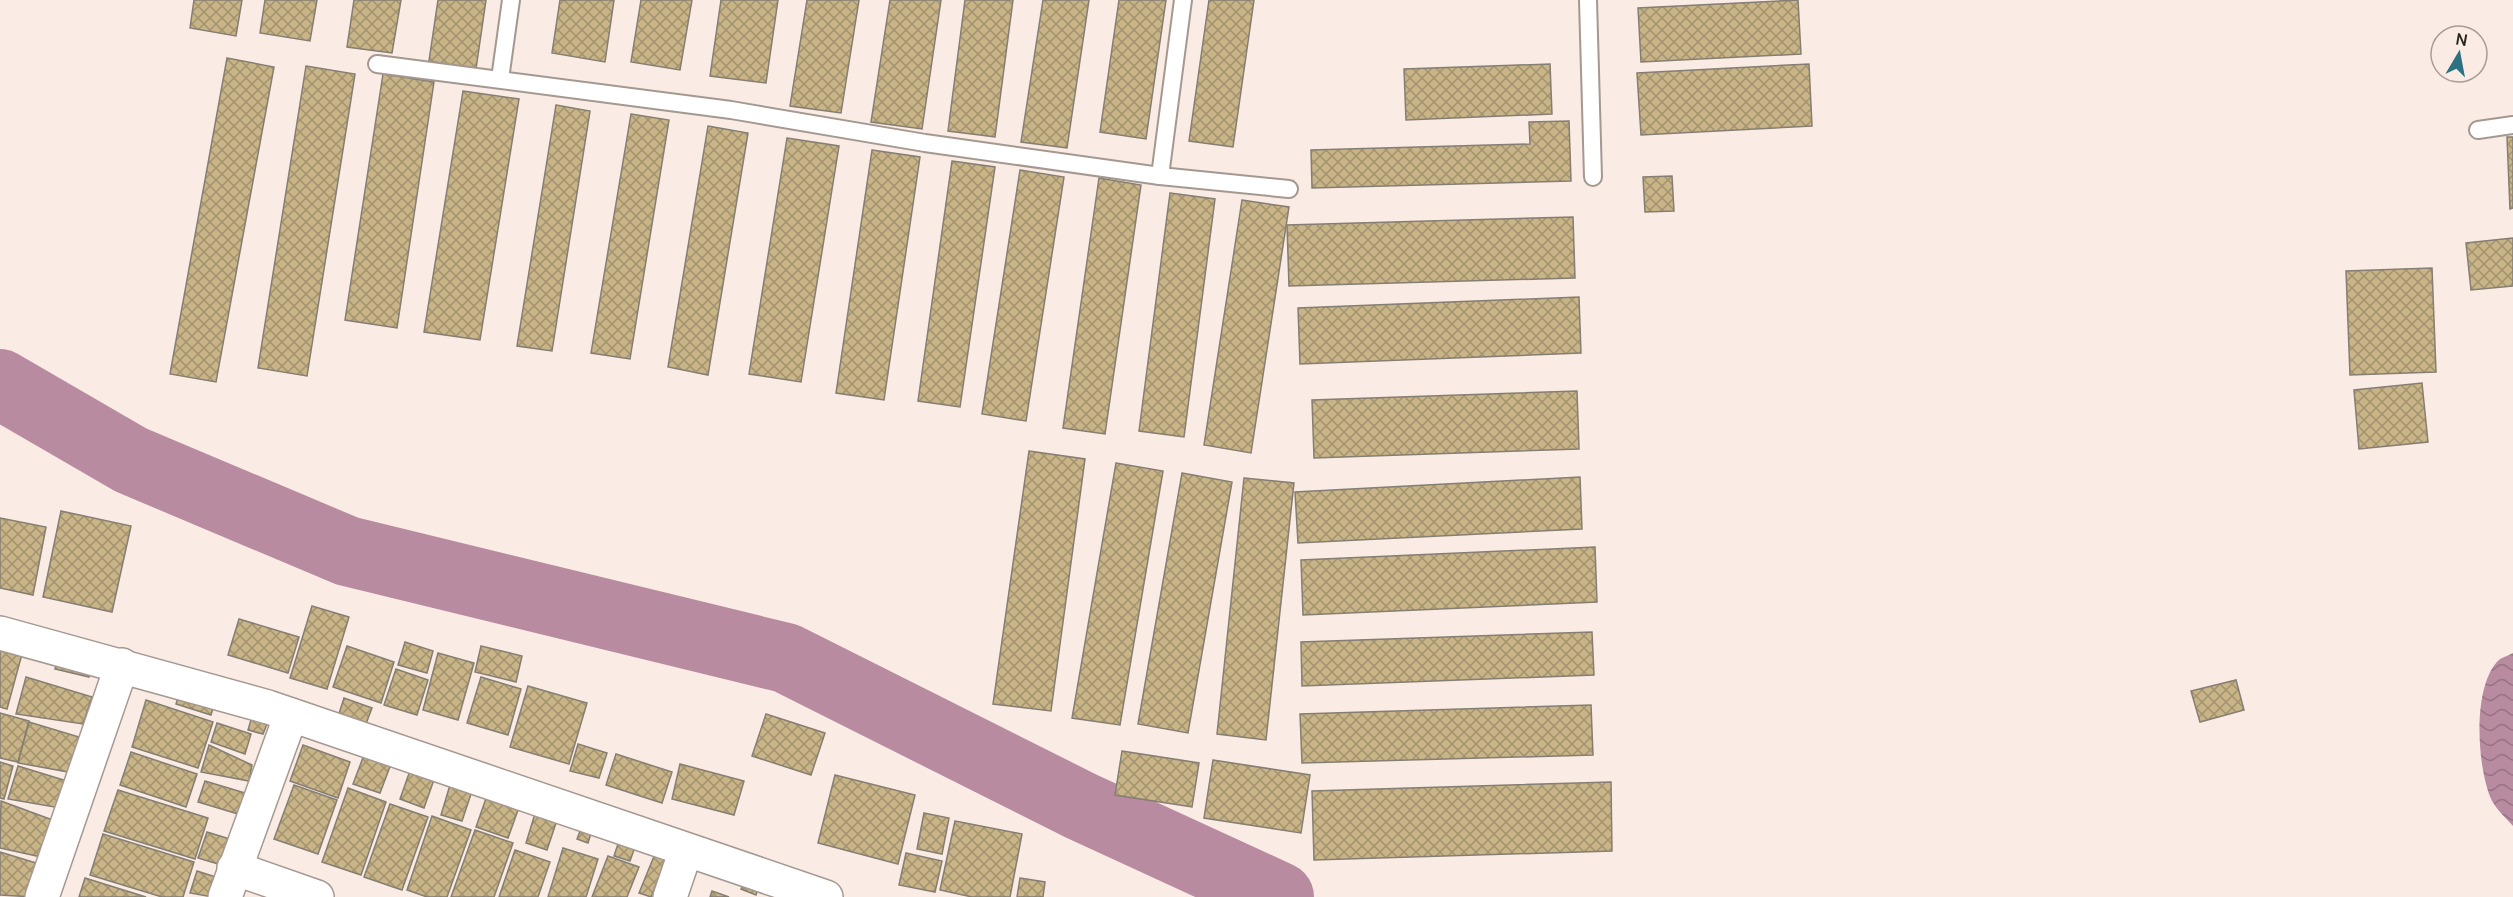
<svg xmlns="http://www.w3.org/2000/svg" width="2513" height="897" viewBox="0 0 2513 897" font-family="Manrope,sans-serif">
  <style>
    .water { fill: url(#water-waves) }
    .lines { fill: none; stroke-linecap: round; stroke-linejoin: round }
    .river { stroke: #b98ba1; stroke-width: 70 }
    .building { fill: url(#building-cross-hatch); stroke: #847e73; stroke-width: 1.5 }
    .lane-casing { stroke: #a49890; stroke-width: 20 }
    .street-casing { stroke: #a49890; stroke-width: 36 }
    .lane { stroke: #fff; stroke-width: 16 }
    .street { stroke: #fff; stroke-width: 33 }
  </style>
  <defs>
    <pattern id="water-waves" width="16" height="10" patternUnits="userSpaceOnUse" patternTransform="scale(1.5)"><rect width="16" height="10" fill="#b98ba1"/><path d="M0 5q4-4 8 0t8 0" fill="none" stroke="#977183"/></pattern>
    <pattern id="building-cross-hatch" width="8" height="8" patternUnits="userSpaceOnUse" patternTransform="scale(1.5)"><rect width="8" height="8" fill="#c8b487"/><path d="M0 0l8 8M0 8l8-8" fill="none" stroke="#a3926e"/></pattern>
  </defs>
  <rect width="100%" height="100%" fill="#faece4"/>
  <path class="water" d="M2513 653V826C2506 818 2497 810 2492 801 2477 770 2471 684 2500 659 2504 657 2509 655 2513 653Z"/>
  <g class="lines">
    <polyline class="river" points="0,384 131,460 347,551 786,658 1081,806 1279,897"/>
  </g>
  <g class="building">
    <polygon points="194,0 242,0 236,36 190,28"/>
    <polygon points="265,0 317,0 310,41 260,33"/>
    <polygon points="354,0 401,0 392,53 347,47"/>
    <polygon points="438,0 486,0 476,69 429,61"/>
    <polygon points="560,0 614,0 605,62 552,53"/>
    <polygon points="641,0 692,0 680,70 631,62"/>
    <polygon points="721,0 778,0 766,83 710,76"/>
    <polygon points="807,0 859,0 841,113 790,106"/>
    <polygon points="890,0 941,0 922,129 871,122"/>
    <polygon points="965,0 1013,0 995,137 948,131"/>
    <polygon points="1043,0 1089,0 1067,148 1021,142"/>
    <polygon points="1119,0 1166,0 1146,139 1100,132"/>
    <polygon points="1209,0 1254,0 1233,147 1189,141"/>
    <polygon points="1798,0 1801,54 1641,62 1638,8"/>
    <polygon points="227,58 274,67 216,382 170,374"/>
    <polygon points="1550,64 1552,114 1406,120 1404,69"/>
    <polygon points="1809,64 1812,126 1641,135 1637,73"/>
    <polygon points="306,66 355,74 307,376 258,368"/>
    <polygon points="383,74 434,82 397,328 345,320"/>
    <polygon points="463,91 519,99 480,340 424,332"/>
    <polygon points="556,105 590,111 552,351 517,346"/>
    <polygon points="631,114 669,120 630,359 591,353"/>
    <polygon points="1569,121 1571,181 1312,188 1311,150 1530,144 1529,122"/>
    <polygon points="708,126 748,133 708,375 668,367"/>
    <polygon points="2507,137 2513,137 2513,208 2510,209"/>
    <polygon points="787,138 839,146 801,382 749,374"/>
    <polygon points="872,150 920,157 884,400 836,393"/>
    <polygon points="952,161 995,167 960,407 918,401"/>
    <polygon points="1020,170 1064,177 1026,421 982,414"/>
    <polygon points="1672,176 1674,211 1645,212 1643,177"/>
    <polygon points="1099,178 1141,185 1105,434 1063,428"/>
    <polygon points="1170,193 1215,199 1184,437 1139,431"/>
    <polygon points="1242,200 1289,207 1251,453 1204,445"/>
    <polygon points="1573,217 1575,278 1289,286 1287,225"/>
    <polygon points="2513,238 2513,286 2471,290 2466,243"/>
    <polygon points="2432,268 2436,372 2350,375 2346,271"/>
    <polygon points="1579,297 1581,353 1300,364 1298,308"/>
    <polygon points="2422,383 2428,442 2359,449 2354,390"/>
    <polygon points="1577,391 1579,449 1314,458 1312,400"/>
    <polygon points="1029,451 1085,459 1051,711 993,704"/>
    <polygon points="1116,463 1163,471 1120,725 1072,718"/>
    <polygon points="1182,473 1232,482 1188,733 1138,724"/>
    <polygon points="1580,477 1582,529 1298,543 1295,492"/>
    <polygon points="1244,478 1294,483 1266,740 1217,734"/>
    <polygon points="61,511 131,526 112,612 43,597"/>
    <polygon points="0,518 46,527 33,595 0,588"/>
    <polygon points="1595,547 1597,602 1303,615 1301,560"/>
    <polygon points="312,606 349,617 327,689 290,678"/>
    <polygon points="239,619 299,637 288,673 228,655"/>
    <polygon points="1592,632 1594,675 1302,686 1301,642"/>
    <polygon points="0,637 25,643 7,709 0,707"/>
    <polygon points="405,642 433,651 427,673 398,665"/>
    <polygon points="347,646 394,662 381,703 333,687"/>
    <polygon points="481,646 522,656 516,682 475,672"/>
    <polygon points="61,650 92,665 89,677 55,669"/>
    <polygon points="438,653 474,663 458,720 423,710"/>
    <polygon points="396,669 428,680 417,715 384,705"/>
    <polygon points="26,677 92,697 83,724 16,714"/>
    <polygon points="481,677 521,689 508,735 467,723"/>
    <polygon points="2236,680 2244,710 2200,722 2191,691"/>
    <polygon points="528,686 587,703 569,764 510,747"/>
    <polygon points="181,687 216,698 211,715 176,704"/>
    <polygon points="344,698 372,708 364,729 337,720"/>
    <polygon points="146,700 213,722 198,768 132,747"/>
    <polygon points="1591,705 1593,755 1302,763 1300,714"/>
    <polygon points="0,713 29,721 18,762 0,758"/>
    <polygon points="253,713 269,719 263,734 248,730"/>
    <polygon points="766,714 825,733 811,775 752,756"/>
    <polygon points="29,722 79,737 74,773 18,763"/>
    <polygon points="217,723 251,734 245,754 211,742"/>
    <polygon points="578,744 607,753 599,778 570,771"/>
    <polygon points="209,745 252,765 249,781 201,772"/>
    <polygon points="303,745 350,762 338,798 290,781"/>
    <polygon points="367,747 394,756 380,793 353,784"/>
    <polygon points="1122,751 1199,763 1192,807 1115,795"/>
    <polygon points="131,752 197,774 186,807 120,785"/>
    <polygon points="616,754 672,772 662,803 606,785"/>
    <polygon points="1213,760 1310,775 1301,833 1204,818"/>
    <polygon points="0,762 13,766 4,799 0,798"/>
    <polygon points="680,764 744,781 734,815 672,799"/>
    <polygon points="412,765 436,774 424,808 400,799"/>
    <polygon points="18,766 70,782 60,808 8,799"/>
    <polygon points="453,775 475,782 462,821 441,815"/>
    <polygon points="835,775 915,795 898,864 818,843"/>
    <polygon points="205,781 245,793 238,814 198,802"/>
    <polygon points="1611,782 1612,851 1314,860 1312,791"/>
    <polygon points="294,785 337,800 318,854 274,839"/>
    <polygon points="490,787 522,799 508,838 476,827"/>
    <polygon points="348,788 386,802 361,875 322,862"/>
    <polygon points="118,790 208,818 195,859 104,831"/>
    <polygon points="1,801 58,822 46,858 0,848"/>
    <polygon points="390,804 428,817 402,890 364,877"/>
    <polygon points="537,807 559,814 547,850 526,843"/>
    <polygon points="924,813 949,818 942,854 917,849"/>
    <polygon points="432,816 471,830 447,897 427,897 407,890"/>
    <polygon points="955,821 1022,834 1010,897 972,897 940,890"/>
    <polygon points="583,823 593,827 588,843 577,839"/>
    <polygon points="475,830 513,843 494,897 451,897"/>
    <polygon points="207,832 233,840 225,866 198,858"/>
    <polygon points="103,834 194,862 183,897 162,897 90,875"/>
    <polygon points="620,838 636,844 630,861 614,856"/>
    <polygon points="563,848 598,859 586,897 548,897"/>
    <polygon points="657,849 669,853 651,897 639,893"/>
    <polygon points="515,850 550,862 538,897 499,897"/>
    <polygon points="0,852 46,866 34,897 0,895"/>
    <polygon points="906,853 942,861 935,892 899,885"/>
    <polygon points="608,856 639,867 627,897 592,897"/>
    <polygon points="197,871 219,878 213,897 190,893"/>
    <polygon points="85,878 146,897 79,897"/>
    <polygon points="1020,878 1045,882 1043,897 1017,897"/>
    <polygon points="745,880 759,885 756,895 741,889"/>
    <polygon points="712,891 729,897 710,897"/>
  </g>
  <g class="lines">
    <g class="lane-casing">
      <g id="lane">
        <polyline points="1588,0 1593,177"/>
        <polyline points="377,64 731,110 925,143 1160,176 1289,189"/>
        <polyline points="500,79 511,0"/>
        <polyline points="2478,130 2513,125"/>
        <polyline points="1160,176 1183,0"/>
      </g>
    </g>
    <g class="street-casing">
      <g id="street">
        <polyline points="0,633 268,707 826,897"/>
        <polyline points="234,868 317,897"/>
        <polyline points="42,897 122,665"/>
        <polyline points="225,897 291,715"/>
        <polyline points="670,897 686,850"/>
      </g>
    </g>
    <use href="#lane" class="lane"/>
    <use href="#street" class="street"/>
  </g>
  <g transform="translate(2459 54) rotate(10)"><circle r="28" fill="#faece4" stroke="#a79d97" stroke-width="1.5"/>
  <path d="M0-4.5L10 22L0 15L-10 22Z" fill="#2d7281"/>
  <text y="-9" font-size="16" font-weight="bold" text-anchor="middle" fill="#2b2623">N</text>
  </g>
</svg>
